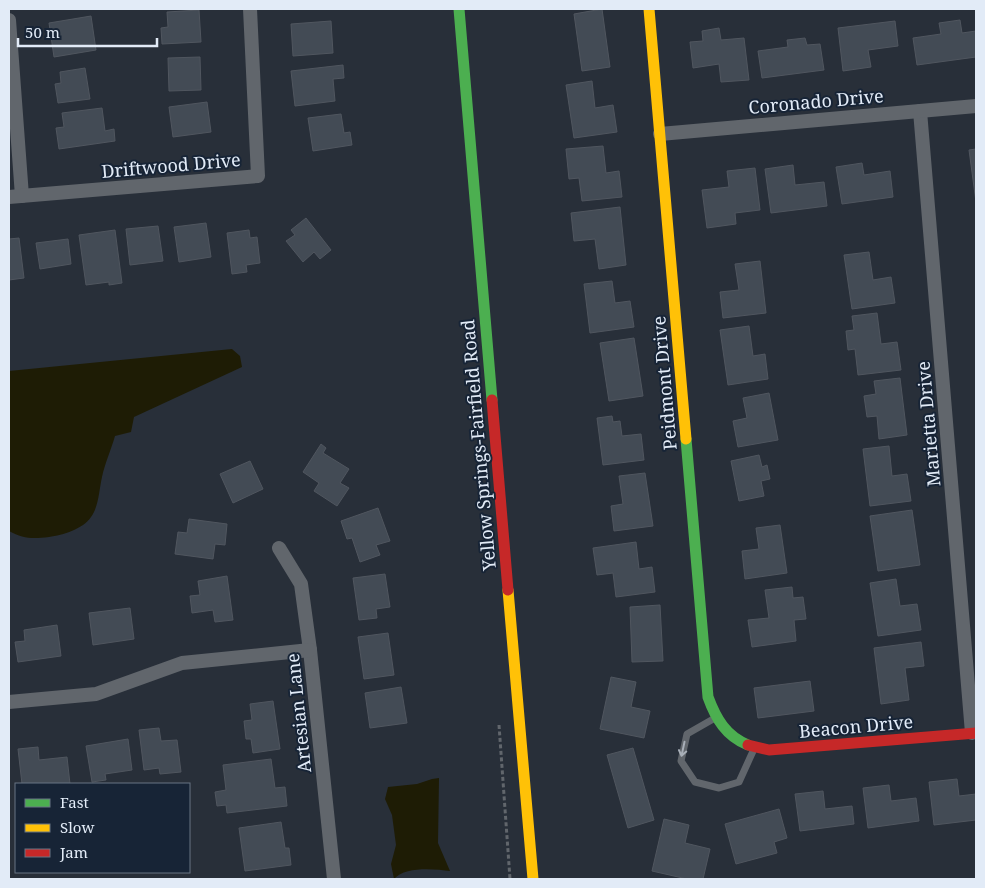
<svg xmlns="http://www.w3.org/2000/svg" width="985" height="888" viewBox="0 0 985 888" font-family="'Noto Serif',serif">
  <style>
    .water { fill: #1e1c05 }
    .building { fill: #434b55; stroke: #50565f }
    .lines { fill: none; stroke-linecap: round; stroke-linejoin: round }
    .path { stroke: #61666c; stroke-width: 3; stroke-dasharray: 4 2.5; stroke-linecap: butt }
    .lane { stroke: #61666c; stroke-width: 7 }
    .street { stroke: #61666c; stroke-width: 14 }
    .fast { stroke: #4caf50; stroke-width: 11 }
    .slow { stroke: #ffc107; stroke-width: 11 }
    .jam { stroke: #c62828; stroke-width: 11 }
    .oneway { stroke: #a8afb8 }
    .labels { text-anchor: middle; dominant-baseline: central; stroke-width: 4; stroke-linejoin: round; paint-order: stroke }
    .street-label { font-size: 18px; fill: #e2ebf7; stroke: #172436 }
  </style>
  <rect width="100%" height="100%" fill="#282f39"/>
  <g class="water">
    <path d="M232 349 240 356 242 367 134 417 131 432 115 436C111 450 105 463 102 477 99 490 99 506 91 517 83 529 63 535 49 537 33 539 23 539 9 531V371Z"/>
    <path d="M439 778 438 843 450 871C435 869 405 866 394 879L391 864 396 845 392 815 385 799 388 787 417 784 432 779Z"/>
  </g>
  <g class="building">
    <polygon points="602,9 610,67 582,71 574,14"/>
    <polygon points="199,10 201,42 162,44 161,28 168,27 167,12"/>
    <polygon points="91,16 96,50 54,57 49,23"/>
    <polygon points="960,20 962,33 976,31 976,57 917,65 913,38 941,34 939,23"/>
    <polygon points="331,21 333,53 293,56 291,24"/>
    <polygon points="895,21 898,46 868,50 871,67 843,71 838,28"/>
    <polygon points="719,28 721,40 744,38 749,80 721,82 719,64 693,68 690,42 703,41 702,31"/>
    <polygon points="805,38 807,45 820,44 824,70 762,78 758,51 788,47 787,40"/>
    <polygon points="200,57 201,90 169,91 168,58"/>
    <polygon points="343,65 344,78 333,79 335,101 295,106 291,71"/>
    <polygon points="85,68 90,99 58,103 55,84 61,83 60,72"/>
    <polygon points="592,81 595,108 613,105 617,132 574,138 566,85"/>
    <polygon points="207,102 211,132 173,137 169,107"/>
    <polygon points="102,108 105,131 114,129 115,141 59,149 56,128 64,127 62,113"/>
    <polygon points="341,114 344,133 350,132 352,145 313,151 308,118"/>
    <polygon points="603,146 606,173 619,171 622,197 582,201 579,178 569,179 566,149"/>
    <polygon points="976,149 976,202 969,150"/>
    <polygon points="862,163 864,175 890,171 893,197 842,204 836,167"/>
    <polygon points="793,165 795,185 824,182 827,206 771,213 765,169"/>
    <polygon points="755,168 760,210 735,213 736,224 707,228 702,190 729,187 727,171"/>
    <polygon points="620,207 626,265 599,269 595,239 574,241 571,213"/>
    <polygon points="306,218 331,250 320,259 314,252 303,262 286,241 295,235 291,230"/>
    <polygon points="206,223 211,257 179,262 174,227"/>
    <polygon points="158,226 163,261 130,265 126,229"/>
    <polygon points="115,230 122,283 109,285 109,282 86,285 79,235"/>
    <polygon points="249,230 250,238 257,237 260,263 246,265 247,272 232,274 227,233"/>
    <polygon points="19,238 24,278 9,280 9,239"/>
    <polygon points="68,239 71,264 40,269 36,243"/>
    <polygon points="869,252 873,280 891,277 895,303 852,309 844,255"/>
    <polygon points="760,261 766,313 723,318 720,292 739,290 735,264"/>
    <polygon points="612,281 615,303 630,301 634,327 590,333 584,284"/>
    <polygon points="877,313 881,344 897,342 901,370 858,375 855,349 848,350 846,331 854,330 852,316"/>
    <polygon points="749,326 753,356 765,354 768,379 728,385 720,330"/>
    <polygon points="634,338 643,396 609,401 600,343"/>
    <polygon points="900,378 907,435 879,439 877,416 867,417 864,396 876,394 874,381"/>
    <polygon points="769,393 778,440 738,447 733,421 747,418 743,398"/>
    <polygon points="612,416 613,422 620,421 622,436 641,434 644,460 603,465 597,418"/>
    <polygon points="321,444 326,448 323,453 349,469 340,483 349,488 337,506 314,491 319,483 303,472"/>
    <polygon points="889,446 892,476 907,474 911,501 870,506 863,449"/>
    <polygon points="759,455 762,467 767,465 770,479 761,481 764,496 739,501 731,461"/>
    <polygon points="250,461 263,489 233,503 220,474"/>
    <polygon points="645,473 653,526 614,531 611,506 623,504 619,476"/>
    <polygon points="378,508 390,541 376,545 380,555 360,562 352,538 347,539 341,521"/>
    <polygon points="912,510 920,565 878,571 870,516"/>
    <polygon points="189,519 227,524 225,545 215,544 213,559 175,554 178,532 187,533"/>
    <polygon points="780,525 787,573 745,579 742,551 759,549 756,528"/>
    <polygon points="636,542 639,569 652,567 655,592 616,597 613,573 597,575 593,548"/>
    <polygon points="385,574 390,607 376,609 377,618 359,620 353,578"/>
    <polygon points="227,576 233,620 215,622 213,610 192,613 190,596 200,595 198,581"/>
    <polygon points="896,579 900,606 917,604 921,630 878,636 870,583"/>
    <polygon points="792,587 793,598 803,597 806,619 794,620 796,641 752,647 748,620 769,618 765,590"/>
    <polygon points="660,605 663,661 632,662 630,607"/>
    <polygon points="130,608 134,639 93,645 89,613"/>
    <polygon points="57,625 61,656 18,662 15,642 25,641 24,630"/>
    <polygon points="388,633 394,675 364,679 358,637"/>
    <polygon points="921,642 924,666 905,668 909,700 881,704 874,648"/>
    <polygon points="611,677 636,682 631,707 650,711 644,738 600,729"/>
    <polygon points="810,681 814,711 758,718 754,688"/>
    <polygon points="401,687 407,723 370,728 365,693"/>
    <polygon points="273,701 280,749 253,753 251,739 246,739 244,721 252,720 250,704"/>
    <polygon points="159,728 161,741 177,740 181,772 160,774 159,768 144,770 139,730"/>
    <polygon points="128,739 132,770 105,774 106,780 92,782 86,746"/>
    <polygon points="38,747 39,760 67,757 70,784 22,784 18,749"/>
    <polygon points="633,748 654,820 628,828 607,755"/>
    <polygon points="271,759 275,788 285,787 287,806 227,813 226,805 217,806 215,792 226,790 223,765"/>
    <polygon points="957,779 959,796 976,794 976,820 934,825 929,782"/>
    <polygon points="889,785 891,801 916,798 919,821 868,828 863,788"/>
    <polygon points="823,791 825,809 852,806 854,824 800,831 795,794"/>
    <polygon points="779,809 787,838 774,842 777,853 736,864 725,824"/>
    <polygon points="664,819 689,825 685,843 710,849 703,879 687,879 652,871"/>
    <polygon points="281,822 285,848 289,848 291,865 245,871 239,828"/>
  </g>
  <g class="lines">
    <polyline class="path" points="499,725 510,879"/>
    <polyline class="lane" points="715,718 687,734 681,761 695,782 719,788 739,782 754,749"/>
    <g class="street">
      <polyline points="9,20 22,196"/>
      <polyline points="920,111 972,733"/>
      <polyline points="660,134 976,106"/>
      <polyline points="9,197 258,176 250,9"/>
      <polyline points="279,548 301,584 310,650 334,879"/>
      <polyline points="9,702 96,694 182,663 310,650"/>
    </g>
    <g class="fast">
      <polyline points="459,9 492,400"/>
      <path d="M686 439 708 697C716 719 726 736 748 745"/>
    </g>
    <g class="slow">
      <polyline points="649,9 686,439"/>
      <polyline points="508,590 533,879"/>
    </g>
    <g class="jam">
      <polyline points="492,400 508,590"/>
      <polyline points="748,745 769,750 976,733"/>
    </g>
  </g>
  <defs><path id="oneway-shaft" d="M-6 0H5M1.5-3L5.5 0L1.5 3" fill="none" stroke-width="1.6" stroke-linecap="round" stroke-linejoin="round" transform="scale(1.25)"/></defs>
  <use class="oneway" href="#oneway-shaft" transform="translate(683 749) rotate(102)"/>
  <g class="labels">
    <g class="street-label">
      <text transform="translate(816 101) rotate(-5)">Coronado Drive</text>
      <text transform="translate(171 165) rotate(-5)">Driftwood Drive</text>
      <text transform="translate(664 383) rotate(-95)">Peidmont Drive</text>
      <text transform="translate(928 424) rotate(-95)">Marietta Drive</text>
      <text transform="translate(478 445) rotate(-95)">Yellow Springs-Fairfield Road</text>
      <text transform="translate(298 713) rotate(-96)">Artesian Lane</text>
      <text transform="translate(856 726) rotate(-5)">Beacon Drive</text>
    </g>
  </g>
  <rect width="985" height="888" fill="none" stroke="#e2ebf7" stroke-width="20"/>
  <rect x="15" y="783" width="175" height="90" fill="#172436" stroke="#687483"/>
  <rect x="25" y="799" width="25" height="8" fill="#4caf50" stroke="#687483"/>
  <text x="60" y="808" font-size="15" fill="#e2ebf7">Fast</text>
  <rect x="25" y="824" width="25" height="8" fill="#ffc107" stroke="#687483"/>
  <text x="60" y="833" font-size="15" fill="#e2ebf7">Slow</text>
  <rect x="25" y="849" width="25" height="8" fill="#c62828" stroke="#687483"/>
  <text x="60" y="858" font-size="15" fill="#e2ebf7">Jam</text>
  <path d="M18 38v8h139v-8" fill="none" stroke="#e2ebf7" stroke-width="2.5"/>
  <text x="25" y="38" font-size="15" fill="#e2ebf7" stroke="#172436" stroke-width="4" paint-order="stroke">50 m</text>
</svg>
